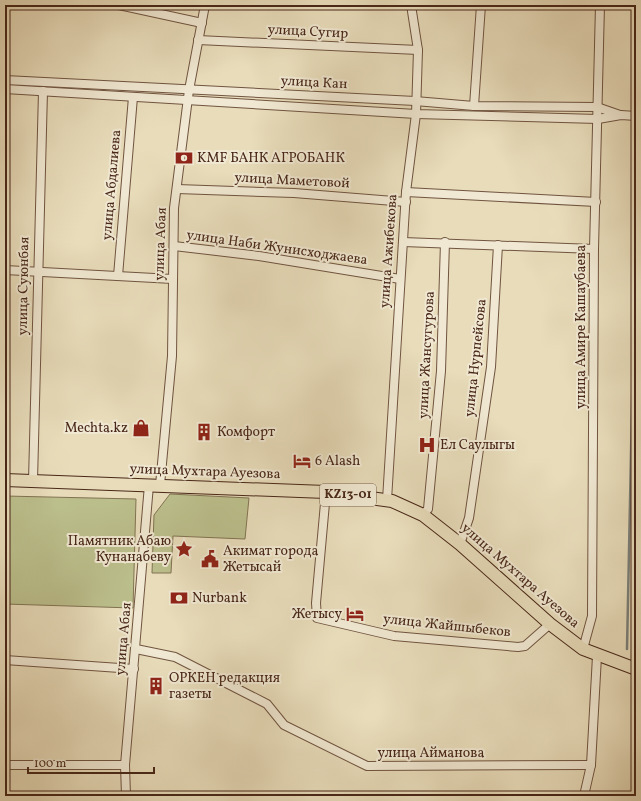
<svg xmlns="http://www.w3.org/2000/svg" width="641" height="801" viewBox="0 0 641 801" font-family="Vollkorn,serif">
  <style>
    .green { fill: #bbbf8c; stroke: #827352 }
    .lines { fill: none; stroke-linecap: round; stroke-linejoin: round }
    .stream { stroke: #7a7f79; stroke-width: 2.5 }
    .minor-casing { stroke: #705440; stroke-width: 10 }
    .primary-casing { stroke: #482718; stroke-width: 14 }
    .minor { stroke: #f0e8d2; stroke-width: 8 }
    .primary { stroke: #e8dcba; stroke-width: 12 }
    .labels { text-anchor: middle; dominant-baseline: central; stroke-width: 4; stroke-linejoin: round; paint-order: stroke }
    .shield { fill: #f0e8d2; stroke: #7a6150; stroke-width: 1 }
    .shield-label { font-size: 13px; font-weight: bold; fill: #482718 }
    .street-label { font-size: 14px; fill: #482718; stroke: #f0e8d2 }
    .poi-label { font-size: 14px; fill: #482718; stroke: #f0e8d2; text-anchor: start }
  </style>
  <rect width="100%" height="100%" fill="#e8dcba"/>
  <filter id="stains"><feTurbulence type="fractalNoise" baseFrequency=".005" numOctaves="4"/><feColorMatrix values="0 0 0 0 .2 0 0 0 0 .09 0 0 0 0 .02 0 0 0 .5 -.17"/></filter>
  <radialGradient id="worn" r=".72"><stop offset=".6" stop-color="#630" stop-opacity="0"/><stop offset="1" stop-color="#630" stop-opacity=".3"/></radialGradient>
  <g class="green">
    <polygon points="170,494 249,498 245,539 173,536 171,573 152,573 154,515"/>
    <polygon points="5,496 136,499 133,608 5,604"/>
  </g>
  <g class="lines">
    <polyline class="stream" points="627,649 636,210"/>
    <g class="minor-casing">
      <g id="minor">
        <polyline points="119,5 202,23"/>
        <polyline points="198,40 418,50"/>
        <polyline points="5,80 415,101 474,106 597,107 620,115"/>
        <polyline points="5,89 416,114 598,119 621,115 636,116"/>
        <polyline points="474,106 481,5"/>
        <polyline points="177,189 294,193 406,202"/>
        <polyline points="406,192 596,202"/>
        <polyline points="403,242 594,249"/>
        <polyline points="174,246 259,256 400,279"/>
        <polyline points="5,270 173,279"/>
        <polyline points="118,276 133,97"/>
        <polyline points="33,481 43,91"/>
        <polyline points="160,485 172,356 174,208 189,90 205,5"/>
        <polyline points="326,492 316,603 317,618 394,636 518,647 525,646 550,624"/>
        <polyline points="387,500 406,192 416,114 418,50 411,5"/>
        <polyline points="423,515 428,509 441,371 445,242"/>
        <polyline points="460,544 469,518 491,367 498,245"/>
        <polyline points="136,649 175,657 267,704 284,725 367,766 591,765"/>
        <polyline points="583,649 592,616 594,249 600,5"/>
        <polyline points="5,660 134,669"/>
        <polyline points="5,765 125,765"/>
        <polyline points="126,796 125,765 149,485"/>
        <polyline points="584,796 591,765 597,656"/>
      </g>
    </g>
    <g class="primary-casing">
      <polyline id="primary" points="5,480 326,492 392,501 423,515 460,544 550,624 583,649 636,669"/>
    </g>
    <use href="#minor" class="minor"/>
    <use href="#primary" class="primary"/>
  </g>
  <defs>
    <g id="bank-bare" transform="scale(1.38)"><path d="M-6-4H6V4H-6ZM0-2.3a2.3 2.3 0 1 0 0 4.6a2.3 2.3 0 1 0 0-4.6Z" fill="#8f2418" stroke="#f0e8d2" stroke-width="2.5" paint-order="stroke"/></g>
    <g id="shop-bare" transform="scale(1.38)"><path d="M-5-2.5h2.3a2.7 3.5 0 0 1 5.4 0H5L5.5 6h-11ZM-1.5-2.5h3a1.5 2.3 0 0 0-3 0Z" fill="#8f2418" stroke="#f0e8d2" stroke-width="2.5" paint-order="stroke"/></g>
    <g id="building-bare" transform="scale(1.38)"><path d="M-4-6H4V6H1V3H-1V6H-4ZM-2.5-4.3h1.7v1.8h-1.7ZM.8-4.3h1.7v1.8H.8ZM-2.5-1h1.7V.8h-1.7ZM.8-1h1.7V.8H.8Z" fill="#8f2418" stroke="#f0e8d2" stroke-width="2.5" paint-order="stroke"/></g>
    <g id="hospital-bare" transform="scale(1.38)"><path d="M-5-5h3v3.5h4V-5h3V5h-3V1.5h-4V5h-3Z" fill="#8f2418" stroke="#f0e8d2" stroke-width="2.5" paint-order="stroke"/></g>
    <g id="hotel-bare" transform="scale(1.38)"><path d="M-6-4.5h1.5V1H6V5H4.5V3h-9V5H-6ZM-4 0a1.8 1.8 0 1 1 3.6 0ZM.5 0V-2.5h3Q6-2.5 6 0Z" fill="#8f2418" stroke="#f0e8d2" stroke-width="2.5" paint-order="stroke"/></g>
    <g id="sight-bare" transform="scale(1.38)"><path d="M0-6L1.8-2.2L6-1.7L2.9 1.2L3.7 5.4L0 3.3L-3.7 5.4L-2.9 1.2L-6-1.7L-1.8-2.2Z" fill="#8f2418" stroke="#f0e8d2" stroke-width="2.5" paint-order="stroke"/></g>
    <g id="civic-bare" transform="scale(1.38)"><path d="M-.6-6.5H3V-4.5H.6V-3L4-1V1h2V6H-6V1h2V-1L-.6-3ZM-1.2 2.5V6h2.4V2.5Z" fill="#8f2418" stroke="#f0e8d2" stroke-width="2.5" paint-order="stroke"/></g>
  </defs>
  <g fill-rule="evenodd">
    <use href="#bank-bare" x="184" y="158"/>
    <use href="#shop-bare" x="141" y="428"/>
    <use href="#building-bare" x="204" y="432"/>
    <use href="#hospital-bare" x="427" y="445"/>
    <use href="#hotel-bare" x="302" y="461"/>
    <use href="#sight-bare" x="184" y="549"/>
    <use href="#civic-bare" x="210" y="559"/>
    <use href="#bank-bare" x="179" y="598"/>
    <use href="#hotel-bare" x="355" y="614"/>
    <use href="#building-bare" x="156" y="686"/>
  </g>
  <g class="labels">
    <rect class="shield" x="320" y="484" width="56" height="22" rx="3"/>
    <g class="shield-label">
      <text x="348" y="495">KZ13-01</text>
    </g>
    <g class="street-label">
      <text transform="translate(308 32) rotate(3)">улица Сугир</text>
      <text transform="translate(314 83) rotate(3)">улица Кан</text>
      <text transform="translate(292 181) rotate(3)">улица Маметовой</text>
      <text transform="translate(112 185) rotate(-85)">улица Абдалиева</text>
      <text transform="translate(161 244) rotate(-88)">улица Абая</text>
      <text transform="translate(277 248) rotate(8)">улица Наби Жунисходжаева</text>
      <text transform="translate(389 251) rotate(-86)">улица Ажибекова</text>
      <text transform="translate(24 286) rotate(-89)">улица Суюнбая</text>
      <text transform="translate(581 327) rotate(-90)">улица Амире Кашаубаева</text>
      <text transform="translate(427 355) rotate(-87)">улица Жансугурова</text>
      <text transform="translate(476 358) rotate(-84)">улица Нурпейсова</text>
      <text transform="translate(205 472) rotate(2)">улица Мухтара Ауезова</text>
      <text transform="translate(520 576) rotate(41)">улица Мухтара Ауезова</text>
      <text transform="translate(447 626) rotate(6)">улица Жайшыбеков</text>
      <text transform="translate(124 639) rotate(-85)">улица Абая</text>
      <text x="431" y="753">улица Айманова</text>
    </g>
    <g class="poi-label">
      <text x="197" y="158">KMF БАНК АГРОБАНК</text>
      <text x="128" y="428" text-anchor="end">Mechta.kz</text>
      <text x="217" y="432">Комфорт</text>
      <text x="440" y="445">Ел Саулыгы</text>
      <text x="315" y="461">6 Alash</text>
      <text x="171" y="541" text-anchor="end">Памятник Абаю<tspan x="171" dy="16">Кунанабеву</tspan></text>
      <text x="223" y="551">Акимат города<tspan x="223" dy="16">Жетысай</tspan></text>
      <text x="192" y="598">Nurbank</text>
      <text x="342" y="614" text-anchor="end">Жетысу</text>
      <text x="169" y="678">ОРКЕН редакция<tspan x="169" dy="16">газеты</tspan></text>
    </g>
  </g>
  <rect width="641" height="801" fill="none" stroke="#e8dcba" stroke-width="20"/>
  <rect x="6" y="6" width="629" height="789" fill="none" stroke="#482718" stroke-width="2"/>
  <rect x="10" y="10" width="621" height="781" fill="none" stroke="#482718"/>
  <path d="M28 767v6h126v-6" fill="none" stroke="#482718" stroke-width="2"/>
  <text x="34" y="767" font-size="12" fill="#482718" stroke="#f0e8d2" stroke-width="3" paint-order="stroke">100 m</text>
  <rect width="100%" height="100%" filter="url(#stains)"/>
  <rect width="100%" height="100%" fill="url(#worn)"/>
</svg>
